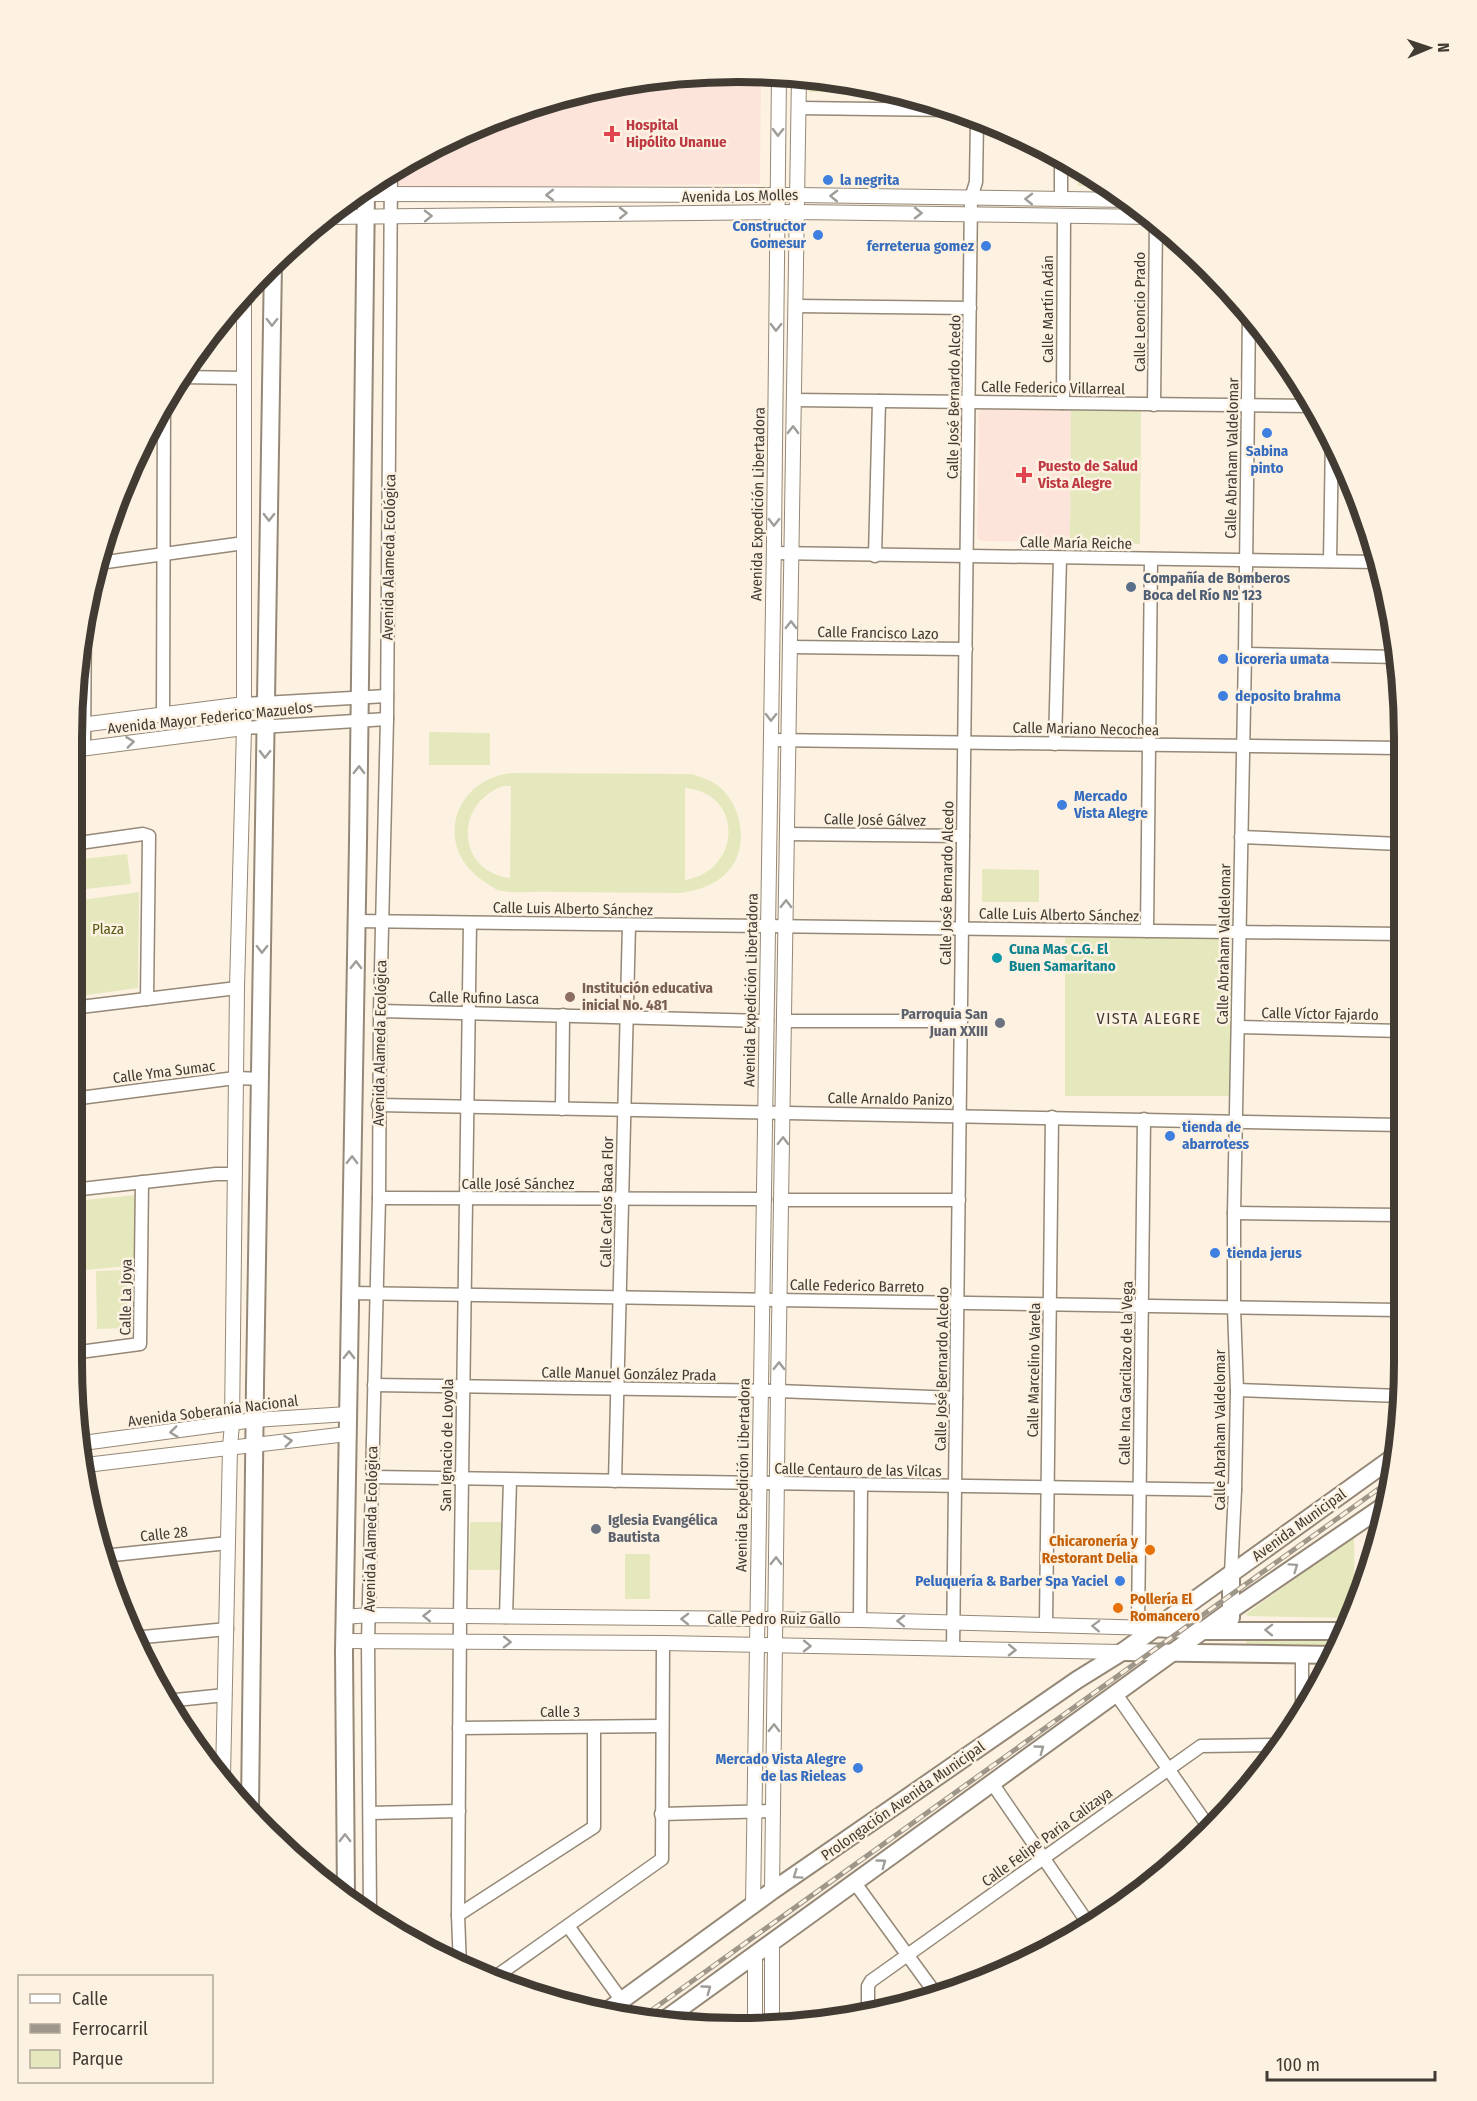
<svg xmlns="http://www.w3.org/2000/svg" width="1477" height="2101" viewBox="0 0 1477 2101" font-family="'Fira Sans Condensed',sans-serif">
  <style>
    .medical { fill: #fce4da }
    .green { fill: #e4e8bc; fill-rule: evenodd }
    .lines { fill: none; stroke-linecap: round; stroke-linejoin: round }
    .minor-casing { stroke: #958876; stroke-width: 15 }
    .tertiary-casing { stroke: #958876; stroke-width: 16 }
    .secondary-casing { stroke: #958876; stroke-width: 20 }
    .minor { stroke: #fff; stroke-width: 12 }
    .tertiary { stroke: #fff; stroke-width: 14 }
    .secondary { stroke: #fff; stroke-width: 16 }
    .rail-casing { stroke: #9f968a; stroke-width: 5 }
    .rail { stroke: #fdf2e2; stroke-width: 3; stroke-dasharray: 9; stroke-linecap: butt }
    .oneway { stroke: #a09d99 }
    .health-dot { fill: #e0444e; stroke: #fdf2e2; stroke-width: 2 }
    .shop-dot { fill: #3f7fe0; stroke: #fdf2e2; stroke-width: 2 }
    .service-dot { fill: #5c6f8a; stroke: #fdf2e2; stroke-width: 2 }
    .culture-dot { fill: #0f9aa8; stroke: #fdf2e2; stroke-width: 2 }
    .education-dot { fill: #8d6e63; stroke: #fdf2e2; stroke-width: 2 }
    .worship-dot { fill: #6b7280; stroke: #fdf2e2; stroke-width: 2 }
    .food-dot { fill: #e8710a; stroke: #fdf2e2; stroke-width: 2 }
    .labels { text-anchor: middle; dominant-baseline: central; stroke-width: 5; stroke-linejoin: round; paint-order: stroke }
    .health-label { font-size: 15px; font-weight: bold; fill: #be3a42; stroke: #fdf2e2; text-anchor: start }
    .shop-label { font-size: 15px; font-weight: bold; fill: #366cbe; stroke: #fdf2e2; text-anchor: start }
    .street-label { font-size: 15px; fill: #413b33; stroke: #fdf2e2 }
    .service-label { font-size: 15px; font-weight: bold; fill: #4e5e75; stroke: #fdf2e2; text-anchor: start }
    .park-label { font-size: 15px; fill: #585a13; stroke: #fdf2e2 }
    .culture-label { font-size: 15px; font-weight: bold; fill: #0d838f; stroke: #fdf2e2; text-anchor: start }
    .education-label { font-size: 15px; font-weight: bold; fill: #785e54; stroke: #fdf2e2; text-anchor: start }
    .worship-label { font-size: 15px; font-weight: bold; fill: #5b616d; stroke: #fdf2e2; text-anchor: end }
    .food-label { font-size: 15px; font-weight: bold; fill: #c56008; stroke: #fdf2e2; text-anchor: end }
    .neighbourhood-label { font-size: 16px; letter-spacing: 1.5px; fill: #413b33; stroke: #fdf2e2 }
    .rim { fill: none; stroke: #413b33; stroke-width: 8 }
  </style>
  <rect width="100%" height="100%" fill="#fdf2e2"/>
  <g class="medical">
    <polygon points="761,74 760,184 399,188 399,166 405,161 524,107 651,78"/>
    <polygon points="982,408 1071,408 1070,542 981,541 977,538 979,411"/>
  </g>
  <g class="green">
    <polygon points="809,78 883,90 879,93 810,92 808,90"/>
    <polygon points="1078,169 1106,186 1078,186"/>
    <polygon points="1071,408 1141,409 1140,544 1070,542"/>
    <polygon points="429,732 490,733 490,765 429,765"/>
    <path d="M514 773 691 774C700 777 709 779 717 785 741 803 750 844 730 869 718 884 700 890 681 893 638 893 596 892 553 892 537 891 518 894 502 891 495 890 488 884 482 880 432 845 455 777 514 773ZM503 786H511L510 878C457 872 453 804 503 786ZM685 788C745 793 741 871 685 880Z"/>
    <polygon points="127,854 131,884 77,890 74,860"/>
    <polygon points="982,869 1039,870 1039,902 982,902"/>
    <polygon points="139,892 138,988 80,996 75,901"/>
    <polygon points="1065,938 1233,938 1229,1096 1065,1096"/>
    <polygon points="136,1195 138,1265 86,1270 85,1200"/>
    <polygon points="127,1270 128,1328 97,1329 96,1271"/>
    <polygon points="85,1360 86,1428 81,1428 72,1362"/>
    <polygon points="470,1522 502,1522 501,1570 469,1570"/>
    <polygon points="1354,1536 1355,1608 1351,1618 1248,1616 1246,1614"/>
    <rect x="625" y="1554" width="25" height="45"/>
    <polygon points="1246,1634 1344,1637 1340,1647 1246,1647"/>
  </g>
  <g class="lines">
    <g class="minor-casing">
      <g id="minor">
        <polyline points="799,108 950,110"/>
        <polyline points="1061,158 1061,199"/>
        <polyline points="796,306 970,308"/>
        <polyline points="181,377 244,378"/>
        <polyline points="794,400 1311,406"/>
        <polyline points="1063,403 1064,216"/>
        <polyline points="1154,405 1156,220"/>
        <polyline points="774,553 1378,562"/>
        <polyline points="875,556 879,401"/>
        <polyline points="1330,561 1332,437"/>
        <polyline points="99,563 244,543"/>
        <polyline points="790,647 966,649"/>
        <polyline points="1245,654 1399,657"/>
        <polyline points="244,704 387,696"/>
        <polyline points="163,714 164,401"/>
        <polyline points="244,728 387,719"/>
        <polyline points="771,740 1400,748"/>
        <polyline points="1055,744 1060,558"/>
        <polyline points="84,748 85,608"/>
        <polyline points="787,834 963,836"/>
        <polyline points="1241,837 1400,844"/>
        <polyline points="72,844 143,834 149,836 147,999"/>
        <polyline points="356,921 1401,934"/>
        <polyline points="1147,931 1151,559"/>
        <polyline points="72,1008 237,988"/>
        <polyline points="380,1011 767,1021"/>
        <polyline points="785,1021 961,1021"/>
        <polyline points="1238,1027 1401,1031"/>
        <polyline points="72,1099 235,1078 260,1079"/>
        <polyline points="378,1105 1401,1125"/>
        <polyline points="562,1109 563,1015"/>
        <polyline points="72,1190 216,1174 234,1174"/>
        <polyline points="379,1198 765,1199"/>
        <polyline points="782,1200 959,1200"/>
        <polyline points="1234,1213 1399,1215"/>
        <polyline points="350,1293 1399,1310"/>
        <polyline points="72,1295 74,1352"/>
        <polyline points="72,1353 140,1344 142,1182"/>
        <polyline points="374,1385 778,1391 956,1398"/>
        <polyline points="1237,1390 1400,1396"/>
        <polyline points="372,1477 1235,1490"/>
        <polyline points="615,1481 629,925"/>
        <polyline points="103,1556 228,1543"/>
        <polyline points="1231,1574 1235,1490 1237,1390 1234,1308 1234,1213 1245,654 1249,313"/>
        <polyline points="506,1617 510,1480"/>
        <polyline points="860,1620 861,1485"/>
        <polyline points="1046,1624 1052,1117"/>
        <polyline points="1138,1627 1144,1119"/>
        <polyline points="133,1638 227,1629"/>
        <polyline points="953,1649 971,198 976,182 977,120"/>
        <polyline points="1302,1654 1302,1712"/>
        <polyline points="1116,1694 1208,1826 1209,1831"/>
        <polyline points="166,1701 225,1695"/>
        <polyline points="459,1728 661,1726"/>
        <polyline points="992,1783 1088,1923"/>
        <polyline points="370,1813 459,1811"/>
        <polyline points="661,1814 773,1811"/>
        <polyline points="855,1883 938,1997"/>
        <polyline points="370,1915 368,1642 379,1198 380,1011 387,719 391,171"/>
        <polyline points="458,1915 594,1827 594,1727"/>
        <polyline points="568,1926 622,2001"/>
        <polyline points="460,1967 458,1915 460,1617 470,923"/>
        <polyline points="491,1980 662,1859 663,1643"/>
        <polyline points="868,2014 868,1986 871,1981 1201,1746 1282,1745"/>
      </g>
    </g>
    <g class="tertiary-casing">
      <g id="tertiary">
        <polyline points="359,194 798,195 1129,200"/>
        <polyline points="328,217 797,212 1152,217"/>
        <polyline points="73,726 244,704"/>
        <polyline points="72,750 244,728"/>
        <polyline points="1401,1419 1399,1310 1402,1066"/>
        <polyline points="83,1443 254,1420 348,1414"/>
        <polyline points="86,1465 347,1434"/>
        <polyline points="344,1617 369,1615 860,1620 1154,1628"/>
        <polyline points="344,1641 663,1643 1122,1652"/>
        <polyline points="223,1777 230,1447 232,1424 237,988 244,728 244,293"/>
        <polyline points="772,1891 778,1391 799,76"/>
        <polyline points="753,1906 774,540 779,74"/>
        <polyline points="755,2023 755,1954"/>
        <polyline points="772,2023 772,1942"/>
      </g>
    </g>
    <g class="secondary-casing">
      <g id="secondary">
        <polyline points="1231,1574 1231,1618"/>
        <polyline points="1154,1628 1204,1631 1346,1631"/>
        <polyline points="1122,1652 1337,1655"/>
        <polyline points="250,1808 255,1385 273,263"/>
        <polyline points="346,1897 344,1652 358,842 366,190"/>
        <polyline points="607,2011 772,1891 1077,1680 1122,1652 1395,1456"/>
        <polyline points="660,2023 1230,1611 1388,1503"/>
      </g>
    </g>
    <use href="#minor" class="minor"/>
    <use href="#tertiary" class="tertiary"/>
    <use href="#secondary" class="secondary"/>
    <g class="rail-casing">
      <polyline id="rail" points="638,2020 1391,1480"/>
    </g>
    <use href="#rail" class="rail"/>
  </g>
  <defs><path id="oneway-chevron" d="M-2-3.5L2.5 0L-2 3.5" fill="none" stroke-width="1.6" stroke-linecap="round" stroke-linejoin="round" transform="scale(1.5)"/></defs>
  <g class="oneway">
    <use href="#oneway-chevron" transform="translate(778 132) rotate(91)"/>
    <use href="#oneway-chevron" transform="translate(550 195) rotate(-180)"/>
    <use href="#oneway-chevron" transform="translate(834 196) rotate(-179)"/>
    <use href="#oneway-chevron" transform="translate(1029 199) rotate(-179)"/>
    <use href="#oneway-chevron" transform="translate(623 213) rotate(-1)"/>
    <use href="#oneway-chevron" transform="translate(918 213) rotate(1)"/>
    <use href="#oneway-chevron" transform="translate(428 216) rotate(-1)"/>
    <use href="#oneway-chevron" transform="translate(272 322) rotate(91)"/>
    <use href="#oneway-chevron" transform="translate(776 327) rotate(91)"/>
    <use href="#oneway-chevron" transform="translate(793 430) rotate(-89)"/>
    <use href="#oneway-chevron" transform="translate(269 517) rotate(91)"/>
    <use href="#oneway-chevron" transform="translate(774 522) rotate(91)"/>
    <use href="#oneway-chevron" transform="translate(791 625) rotate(-89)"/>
    <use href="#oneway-chevron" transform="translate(771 717) rotate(91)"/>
    <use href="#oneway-chevron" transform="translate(130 742) rotate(-7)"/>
    <use href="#oneway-chevron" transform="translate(265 754) rotate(91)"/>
    <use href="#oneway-chevron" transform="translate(359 770) rotate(-89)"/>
    <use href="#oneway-chevron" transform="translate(786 904) rotate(-89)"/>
    <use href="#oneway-chevron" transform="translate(262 949) rotate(91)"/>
    <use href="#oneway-chevron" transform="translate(356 965) rotate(-89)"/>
    <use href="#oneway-chevron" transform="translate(783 1141) rotate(-89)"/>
    <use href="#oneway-chevron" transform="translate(352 1160) rotate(-89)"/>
    <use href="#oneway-chevron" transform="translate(349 1355) rotate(-89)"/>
    <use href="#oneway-chevron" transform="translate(779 1366) rotate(-89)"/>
    <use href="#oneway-chevron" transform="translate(174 1432) rotate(173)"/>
    <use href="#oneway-chevron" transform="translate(288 1441) rotate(-6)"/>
    <use href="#oneway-chevron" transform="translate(776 1561) rotate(-89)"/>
    <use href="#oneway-chevron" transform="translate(1294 1567) rotate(-35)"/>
    <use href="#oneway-chevron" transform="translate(427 1616) rotate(-179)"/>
    <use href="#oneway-chevron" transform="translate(685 1619) rotate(-179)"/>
    <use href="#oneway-chevron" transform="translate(901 1621) rotate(-179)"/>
    <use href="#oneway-chevron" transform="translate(1096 1626) rotate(-178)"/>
    <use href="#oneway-chevron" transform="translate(1269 1630) rotate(-179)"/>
    <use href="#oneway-chevron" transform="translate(507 1642) rotate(1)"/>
    <use href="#oneway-chevron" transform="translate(807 1646) rotate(1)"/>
    <use href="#oneway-chevron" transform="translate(1012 1650) rotate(1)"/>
    <use href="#oneway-chevron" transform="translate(774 1728) rotate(-89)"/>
    <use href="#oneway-chevron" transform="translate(1040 1749) rotate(-36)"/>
    <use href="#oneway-chevron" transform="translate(345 1838) rotate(-90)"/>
    <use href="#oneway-chevron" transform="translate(882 1863) rotate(-36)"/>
    <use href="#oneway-chevron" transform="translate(797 1875) rotate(145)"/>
    <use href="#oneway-chevron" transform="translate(707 1989) rotate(-36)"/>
  </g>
  <g class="health-dot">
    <path d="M609 125h6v6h6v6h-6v6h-6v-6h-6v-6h6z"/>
    <path d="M1021 466h6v6h6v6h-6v6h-6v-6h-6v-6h6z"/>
  </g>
  <g class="shop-dot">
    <circle cx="828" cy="180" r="6"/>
    <circle cx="818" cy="235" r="6"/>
    <circle cx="986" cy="246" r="6"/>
    <circle cx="1267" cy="433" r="6"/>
    <circle cx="1223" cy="659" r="6"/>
    <circle cx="1223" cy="696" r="6"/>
    <circle cx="1062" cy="805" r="6"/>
    <circle cx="1170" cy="1136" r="6"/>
    <circle cx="1215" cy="1253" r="6"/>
    <circle cx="1120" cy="1581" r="6"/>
    <circle cx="858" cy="1768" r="6"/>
  </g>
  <circle class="service-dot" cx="1131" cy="587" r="6"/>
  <circle class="culture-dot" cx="997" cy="958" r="6"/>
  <circle class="education-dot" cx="570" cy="997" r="6"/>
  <g class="worship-dot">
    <circle cx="1000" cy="1023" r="6"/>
    <circle cx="596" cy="1529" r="6"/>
  </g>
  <g class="food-dot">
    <circle cx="1150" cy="1550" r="6"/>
    <circle cx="1118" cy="1608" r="6"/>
  </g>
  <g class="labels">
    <g class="health-label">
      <text x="626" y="125">Hospital<tspan x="626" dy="17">Hipólito Unanue</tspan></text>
      <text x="1038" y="466">Puesto de Salud<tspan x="1038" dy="17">Vista Alegre</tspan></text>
    </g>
    <g class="shop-label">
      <text x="840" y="180">la negrita</text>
      <text x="806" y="226" text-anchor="end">Constructor<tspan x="806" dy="17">Gomesur</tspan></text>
      <text x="974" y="246" text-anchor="end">ferreterua gomez</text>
      <text x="1267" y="451" text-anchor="middle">Sabina<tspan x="1267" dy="17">pinto</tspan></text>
      <text x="1235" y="659">licoreria umata</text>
      <text x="1235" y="696">deposito brahma</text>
      <text x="1074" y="796">Mercado<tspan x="1074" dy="17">Vista Alegre</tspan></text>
      <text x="1182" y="1127">tienda de<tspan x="1182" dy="17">abarrotess</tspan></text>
      <text x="1227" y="1253">tienda jerus</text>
      <text x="1108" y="1581" text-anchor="end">Peluquería &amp; Barber Spa Yaciel</text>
      <text x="846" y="1759" text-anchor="end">Mercado Vista Alegre<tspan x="846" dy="17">de las Rieleas</tspan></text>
    </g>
    <g class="street-label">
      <text transform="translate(740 196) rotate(-1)">Avenida Los Molles</text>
      <text transform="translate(1048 309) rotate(-90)">Calle Martín Adán</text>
      <text transform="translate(1140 312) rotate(-90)">Calle Leoncio Prado</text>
      <text transform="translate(1053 388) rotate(1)">Calle Federico Villarreal</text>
      <text transform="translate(954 397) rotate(-89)">Calle José Bernardo Alcedo</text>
      <text transform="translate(1232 458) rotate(-89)">Calle Abraham Valdelomar</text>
      <text transform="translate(758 504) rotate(-89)">Avenida Expedición Libertadora</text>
      <text transform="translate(1076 543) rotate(1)">Calle María Reiche</text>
      <text transform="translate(389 557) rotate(-89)">Avenida Alameda Ecológica</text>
      <text transform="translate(878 633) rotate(1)">Calle Francisco Lazo</text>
      <text transform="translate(210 718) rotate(-6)">Avenida Mayor Federico Mazuelos</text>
      <text transform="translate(1086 729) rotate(1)">Calle Mariano Necochea</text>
      <text transform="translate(875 820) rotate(1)">Calle José Gálvez</text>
      <text transform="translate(947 883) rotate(-89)">Calle José Bernardo Alcedo</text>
      <text transform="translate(573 909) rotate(1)">Calle Luis Alberto Sánchez</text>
      <text transform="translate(1059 915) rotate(1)">Calle Luis Alberto Sánchez</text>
      <text transform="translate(1224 944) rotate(-89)">Calle Abraham Valdelomar</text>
      <text transform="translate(751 990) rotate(-89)">Avenida Expedición Libertadora</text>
      <text transform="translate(484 998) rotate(1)">Calle Rufino Lasca</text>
      <text transform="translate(1320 1014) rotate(1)">Calle Víctor Fajardo</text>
      <text transform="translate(380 1043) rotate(-89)">Avenida Alameda Ecológica</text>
      <text transform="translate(164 1072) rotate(-7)">Calle Yma Sumac</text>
      <text transform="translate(890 1099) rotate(1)">Calle Arnaldo Panizo</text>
      <text x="518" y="1184">Calle José Sánchez</text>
      <text transform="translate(607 1202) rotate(-89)">Calle Carlos Baca Flor</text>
      <text transform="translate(857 1286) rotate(1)">Calle Federico Barreto</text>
      <text transform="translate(126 1297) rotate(-89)">Calle La Joya</text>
      <text transform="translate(942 1369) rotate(-89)">Calle José Bernardo Alcedo</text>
      <text transform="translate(1034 1370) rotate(-89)">Calle Marcelino Varela</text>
      <text transform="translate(1126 1373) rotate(-89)">Calle Inca Garcilazo de la Vega</text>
      <text transform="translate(629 1374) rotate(1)">Calle Manuel González Prada</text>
      <text transform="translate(213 1411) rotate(-7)">Avenida Soberanía Nacional</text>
      <text transform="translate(1220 1430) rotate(-90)">Calle Abraham Valdelomar</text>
      <text transform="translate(447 1445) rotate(-89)">San Ignacio de Loyola</text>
      <text transform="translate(858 1470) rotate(1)">Calle Centauro de las Vilcas</text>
      <text transform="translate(743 1475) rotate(-89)">Avenida Expedición Libertadora</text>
      <text transform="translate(1299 1525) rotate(-36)">Avenida Municipal</text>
      <text transform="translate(371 1529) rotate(-89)">Avenida Alameda Ecológica</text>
      <text transform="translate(164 1534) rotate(-6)">Calle 28</text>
      <text x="774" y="1619">Calle Pedro Ruiz Gallo</text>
      <text x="560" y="1712">Calle 3</text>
      <text transform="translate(903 1801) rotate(-35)">Prolongación Avenida Municipal</text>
      <text transform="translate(1047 1837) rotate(-36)">Calle Felipe Paria Calizaya</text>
    </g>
    <g class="service-label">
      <text x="1143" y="578">Compañía de Bomberos<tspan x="1143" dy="17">Boca del Río Nº 123</tspan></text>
    </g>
    <g class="park-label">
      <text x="108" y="929">Plaza</text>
    </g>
    <g class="culture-label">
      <text x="1009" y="949">Cuna Mas C.G. El<tspan x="1009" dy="17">Buen Samaritano</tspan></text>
    </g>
    <g class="education-label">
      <text x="582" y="988">Institución educativa<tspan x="582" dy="17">inicial No. 481</tspan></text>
    </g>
    <g class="worship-label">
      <text x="988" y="1014">Parroquia San<tspan x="988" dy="17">Juan XXIII</tspan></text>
      <text x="608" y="1520" text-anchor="start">Iglesia Evangélica<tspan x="608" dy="17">Bautista</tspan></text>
    </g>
    <g class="food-label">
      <text x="1138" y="1541">Chicaronería y<tspan x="1138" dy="17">Restorant Delia</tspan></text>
      <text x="1130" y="1599" text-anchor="start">Pollería El<tspan x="1130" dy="17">Romancero</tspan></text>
    </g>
    <g class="neighbourhood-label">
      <text x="1149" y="1018">VISTA ALEGRE</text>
    </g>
  </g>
  <path d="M0 0H1477V2101H0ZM738 82H738A656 656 0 0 1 1394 738V1362A656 656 0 0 1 738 2018H738A656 656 0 0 1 82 1362V738A656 656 0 0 1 738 82Z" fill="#fdf2e2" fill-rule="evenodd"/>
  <path class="rim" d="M738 82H738A656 656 0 0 1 1394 738V1362A656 656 0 0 1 738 2018H738A656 656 0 0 1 82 1362V738A656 656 0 0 1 738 82Z"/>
  <rect x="18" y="1975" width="195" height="108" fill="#fdf2e2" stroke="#b2a99c" stroke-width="1.5"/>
  <rect x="30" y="1994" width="30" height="9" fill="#ffffff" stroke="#b2a99c" stroke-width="1.5"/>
  <text x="72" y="2005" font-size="18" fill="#413b33">Calle</text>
  <rect x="30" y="2024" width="30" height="9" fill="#9f968a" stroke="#b2a99c" stroke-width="1.5"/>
  <text x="72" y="2035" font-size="18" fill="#413b33">Ferrocarril</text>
  <rect x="30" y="2050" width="30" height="18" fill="#e4e8bc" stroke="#b2a99c" stroke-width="1.5"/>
  <text x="72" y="2065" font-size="18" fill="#413b33">Parque</text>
  <g transform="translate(1429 48) rotate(88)" stroke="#fdf2e2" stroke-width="4.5" paint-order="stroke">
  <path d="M0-4.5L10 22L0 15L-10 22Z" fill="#413b33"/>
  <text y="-9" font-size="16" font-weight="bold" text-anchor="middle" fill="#413b33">N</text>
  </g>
  <path d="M1267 2071v9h168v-9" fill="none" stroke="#413b33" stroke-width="3"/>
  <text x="1276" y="2071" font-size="18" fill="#413b33" stroke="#fdf2e2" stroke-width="4.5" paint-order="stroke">100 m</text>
</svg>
